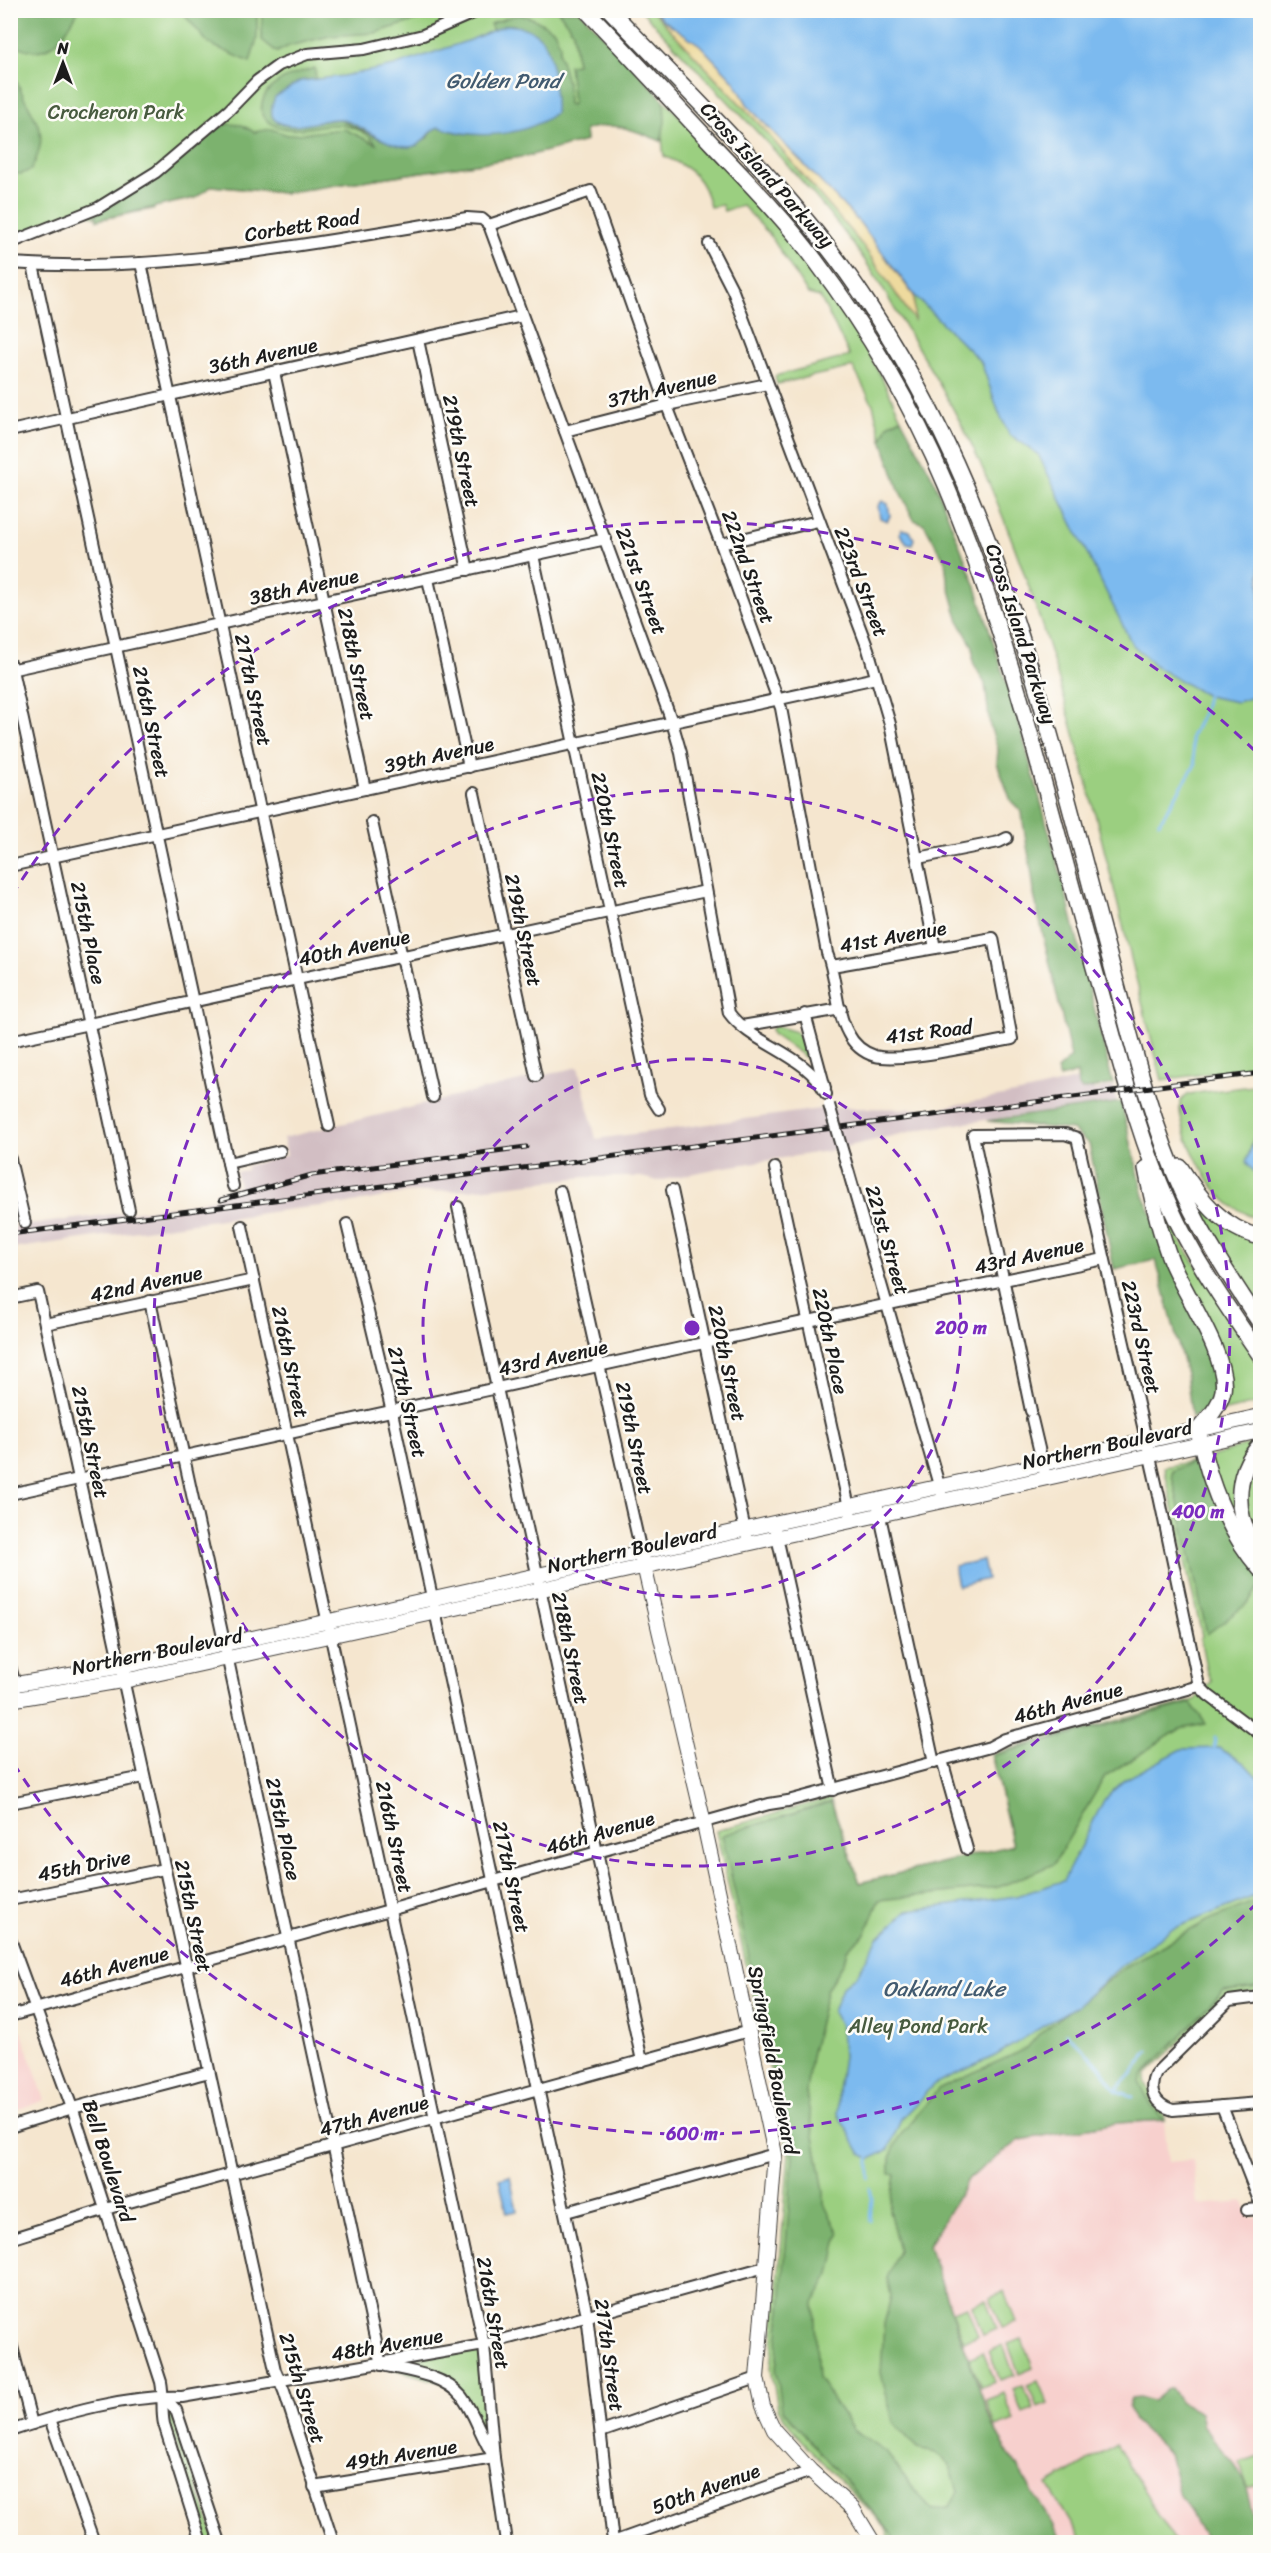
<svg xmlns="http://www.w3.org/2000/svg" width="1271" height="2553" viewBox="0 0 1271 2553" font-family="Sriracha,sans-serif">
  <style>
    .built { fill: #f7d0cd }
    .industrial { fill: #d2bec3 }
    .green { fill: #9bcf80; stroke: #5c764e; stroke-width: 1.5 }
    .forest { fill: #7cb26e; stroke: #4c6745; stroke-width: 1.5 }
    .sand { fill: #eeda9e; stroke: #857b5d; stroke-width: 1.5 }
    .water { fill: #7bbaef; stroke: #4c6b86; stroke-width: 1.5 }
    .lines { fill: none; stroke-linecap: round; stroke-linejoin: round }
    .stream { stroke: #7bbaef; stroke-width: 3 }
    .minor-casing { stroke: #3d3a37; stroke-width: 14 }
    .major-casing { stroke: #3d3a37; stroke-width: 16 }
    .highway-casing { stroke: #3d3a37; stroke-width: 18 }
    .minor { stroke: #fff; stroke-width: 10 }
    .major { stroke: #fff; stroke-width: 14 }
    .highway { stroke: #fff; stroke-width: 15 }
    .rail-casing { stroke: #1c1c1c; stroke-width: 5 }
    .rail { stroke: #fdfcf7; stroke-width: 3; stroke-dasharray: 9; stroke-linecap: butt }
    .minor-bridge-casing { stroke: #3d3a37; stroke-width: 14; stroke-linecap: butt }
    .minor-bridge { stroke: #fff; stroke-width: 10 }
    .ring { fill: none; stroke: #7b2cbf; stroke-width: 3; stroke-dasharray: 10 8 }
    .labels { text-anchor: middle; dominant-baseline: central; stroke-width: 5; stroke-linejoin: round; paint-order: stroke }
    .park-label { font-size: 20px; fill: #485b3f; stroke: #fdfcf7 }
    .street-label { font-size: 20px; fill: #1c1c1c; stroke: #fdfcf7 }
    .water-label { font-size: 21px; font-style: italic; fill: #425b70; stroke: #fdfcf7 }
    .centre { fill: #7b2cbf; stroke: #fdfcf7; stroke-width: 3 }
    .ring-label { font-size: 18px; text-anchor: middle; font-weight: bold; fill: #7b2cbf; stroke: #fdfcf7; stroke-width: 5; stroke-linejoin: round; paint-order: stroke }
  </style>
  <rect width="100%" height="100%" fill="#fdfcf7"/>
  <filter id="ink" filterUnits="userSpaceOnUse"><feTurbulence type="fractalNoise" baseFrequency=".0167" numOctaves="2"/><feDisplacementMap in="SourceGraphic" scale="12" xChannelSelector="R" yChannelSelector="G"/><feConvolveMatrix kernelMatrix="1 2 1 2 8 2 1 2 1" color-interpolation-filters="sRGB"/></filter>
  <filter id="wash" filterUnits="userSpaceOnUse"><feTurbulence type="fractalNoise" baseFrequency=".008" numOctaves="4" result="noise"/><feDisplacementMap in="SourceGraphic" scale="24" xChannelSelector="R" yChannelSelector="G"/><feGaussianBlur stdDeviation="1.35" result="paint"/><feColorMatrix in="noise" values="0 0 0 0 0 0 0 0 0 0 0 0 0 0 0 0 0 1.4 0 .05"/><feComposite in="paint" operator="in"/></filter>
  <g filter="url(#wash)">
    <rect width="100%" height="100%" fill="#f5e6cf"/>
    <g class="built">
      <polygon points="21,2030 45,2100 11,2112 11,2034"/>
      <polygon points="1164,2120 1168,2162 1193,2160 1197,2205 1244,2201 1249,2217 1260,2217 1260,2542 1062,2542 993,2427 928,2246 969,2178 1020,2140 1116,2123"/>
    </g>
    <polygon class="industrial" points="578,1067 596,1139 842,1106 856,1108 932,1109 1025,1092 1091,1076 1094,1090 1114,1086 1117,1102 922,1129 828,1151 719,1168 658,1181 641,1177 585,1177 469,1190 404,1193 353,1203 292,1209 11,1249 10,1214 13,1227 183,1205 216,1198 215,1192 239,1186 236,1172 247,1170 246,1166 287,1155 283,1138"/>
    <g class="green">
      <polygon points="558,10 573,31 586,141 527,156 283,193 212,186 195,198 156,206 153,209 97,220 96,216 76,213 11,236 11,11"/>
      <path d="M642 11H653L763 128 864 247 914 319V296L860 223 749 107 734 81 700 45 662 19 655 11 1260 412V1066L1162 1080C1106 871 1067 654 977 456 957 413 933 373 909 333 893 307 879 280 861 255 797 166 715 91 642 11Z"/>
      <path d="M664 100C697 135 733 169 765 206 819 270 867 341 901 418L888 425 882 440 873 405 853 367 777 384 775 376 850 356 820 297 808 294 770 235 742 205 724 211 722 205 710 207C704 178 691 168 664 156 660 137 664 119 664 100Z"/>
      <polygon points="775,1026 796,1032 802,1041 809,1044 815,1064 772,1034 771,1029"/>
      <path d="M1260 1085V1137L1254 1136 1247 1162 1260 1179V1220C1251 1216 1239 1211 1231 1205 1208 1188 1177 1130 1180 1101L1189 1094Z"/>
      <polygon points="1195,1200 1260,1240 1260,1304 1227,1256"/>
      <polygon points="1165,1217 1260,1362 1260,1403 1221,1412 1163,1221"/>
      <polygon points="1256,1442 1260,1445 1260,1991 1227,1995 1147,2074 1145,2083 1164,2114 1164,2120 1116,2123 1020,2140 969,2178 928,2246 952,2312 967,2307 978,2336 964,2341 953,2314 993,2427 1062,2542 892,2542 885,2527 801,2440 778,2409 771,2369 789,2154 716,1831 830,1798 860,1883 1013,1845 991,1754 1195,1700 1212,1681 1207,1673 1200,1637 1202,1636 1164,1467 1211,1457"/>
      <polygon points="1004,2292 1016,2322 1002,2327 990,2298"/>
      <polygon points="986,2300 997,2329 983,2335 972,2305"/>
      <polygon points="1022,2339 1033,2368 1019,2374 1008,2344"/>
      <polygon points="484,2345 494,2458 469,2410 446,2384 381,2365"/>
      <polygon points="1003,2345 1014,2375 1000,2380 989,2351"/>
      <polygon points="983,2352 995,2382 981,2387 969,2358"/>
      <polygon points="1038,2381 1048,2404 1037,2408 1028,2385"/>
      <polygon points="1023,2385 1033,2409 1022,2413 1013,2389"/>
      <polygon points="1004,2393 1014,2420 995,2427 986,2400"/>
      <polygon points="169,2411 172,2411 216,2542 206,2542 166,2413"/>
      <polygon points="1116,2444 1175,2542 1082,2542 1048,2485"/>
      <polygon points="1260,2457 1260,2484 1247,2488 1240,2463"/>
    </g>
    <g class="forest">
      <path d="M11 10H78V11C63 39 45 65 11 42Z"/>
      <polygon points="181,11 257,11 257,39 250,62 209,44"/>
      <polygon points="262,11 262,10 447,11 375,33 330,36 289,46 277,52 262,40"/>
      <path d="M558 11H580L664 100 665 122 661 141C632 130 616 120 585 130L586 141 527 156 283 193 212 186 195 198 97 220 96 214 153 180 185 157 218 128 227 124 242 125 254 132 271 129 288 135 344 129 376 144C370 134 353 126 340 125 315 123 291 138 269 122 260 115 260 106 264 97 273 79 298 73 315 68L316 79 300 81 278 123 294 125 338 119 383 140 409 147 429 137 431 131 439 127C473 139 527 136 555 112L554 100 514 25H506L493 31 490 24 509 17 520 15 532 18 554 30 560 45 559 53 567 82 568 104 571 105 573 102 569 65 577 64 573 31Z"/>
      <path d="M11 72C18 81 20 91 26 101 42 130 47 139 31 170L21 174 11 173Z"/>
      <path d="M901 418 933 478 976 587 1020 727 1064 886 1113 1084 1082 1090 1078 1086 1077 1073 1060 1078 1057 1070 1071 1057 1034 895C1033 867 1024 840 1022 812L1011 801 997 763 998 749 990 726 985 684 973 662V647L959 622 947 579 945 561 924 524 914 520 899 490 882 440 888 425Z"/>
      <polygon points="1121,1102 1144,1196 1208,1347 1218,1378 1217,1396 1206,1410 1192,1418 1186,1374 1156,1260 1114,1269 1089,1144 1072,1130 987,1121"/>
      <polygon points="1192,1462 1200,1468 1260,1572 1260,1585 1248,1603 1207,1634 1172,1476 1172,1471"/>
      <polygon points="1191,1703 1206,1724 1180,1729 1105,1776 1054,1864 999,1887 879,1900 865,1934 847,1950 844,1962 827,1988 811,2056 806,2092 824,2191 824,2204 839,2233 830,2275 814,2303 818,2378 853,2430 886,2452 915,2491 933,2510 949,2508 958,2491 950,2466 936,2452 917,2448 893,2422 881,2373 884,2324 891,2296 887,2278 899,2251 889,2210 895,2175 890,2174 890,2158 899,2137 939,2088 1026,2049 1038,2035 1129,1964 1209,1920 1260,1899 1260,1987 1224,1991 1145,2073 1140,2083 1152,2107 1164,2120 1116,2123 1020,2140 969,2178 928,2246 993,2427 1063,2542 896,2542 893,2535 782,2409 776,2369 793,2156 722,1835 831,1802 860,1883 1013,1845 992,1756"/>
      <polygon points="1168,2388 1171,2388 1181,2402 1200,2412 1203,2427 1233,2462 1244,2481 1260,2542 1207,2542 1180,2495 1169,2454 1134,2421 1128,2408 1131,2399 1140,2398 1153,2401"/>
    </g>
    <polygon class="sand" points="653,11 700,45 734,81 749,107 860,223 914,296 914,320 864,247 763,128"/>
    <g class="water">
      <polygon points="655,11 1260,11 1260,695 1237,702 1207,696 1158,668 1132,644 1038,454 1009,434 999,413 981,362 915,296 860,223 749,107 734,81 700,45 662,19"/>
      <path d="M506 25C543 27 551 45 553 79 554 90 556 102 555 113 525 137 475 140 439 127 426 130 426 146 410 147 386 149 358 120 337 119 320 119 294 132 278 122 268 117 272 105 275 97L300 81 343 76 394 66 470 40Z"/>
      <polygon points="882,501 888,504 890,516 887,521 880,518 878,506"/>
      <polygon points="901,529 910,531 914,539 912,544 907,543 900,534"/>
      <polygon points="1255,1136 1260,1137 1260,1179 1246,1162"/>
      <polygon points="983,1560 987,1579 958,1586 954,1566"/>
      <polygon points="1219,1748 1244,1763 1260,1780 1260,1894 1170,1930 1121,1966 1076,2006 995,2056 934,2084 901,2119 889,2149 871,2159 861,2154 838,2114 838,2091 843,2056 841,2027 833,2012 842,1987 857,1975 878,1938 907,1911 1017,1896 1063,1881 1104,1800 1124,1780 1182,1749"/>
      <polygon points="510,2176 517,2211 507,2213 499,2179"/>
    </g>
    <g class="lines">
      <g class="stream">
        <polyline points="1159,823 1195,765 1191,737 1203,713 1207,696"/>
        <polyline points="1214,1748 1215,1738"/>
        <polyline points="1066,2033 1100,2066 1116,2090 1131,2075 1149,2051"/>
        <polyline points="1116,2090 1133,2097"/>
        <polyline points="869,2158 869,2179"/>
        <polyline points="870,2188 872,2198 870,2221"/>
      </g>
    </g>
  </g>
  <g filter="url(#ink)">
    <g class="lines">
      <g class="minor-casing">
        <g id="minor">
          <path d="M489 225 591 191 669 411 721 544 781 708 827 953C837 978 835 1009 848 1033 854 1045 862 1052 875 1056 901 1063 982 1044 1012 1039L993 938 832 966"/>
          <path d="M489 225 672 722 681 753 729 1013C752 1045 808 1054 826 1094"/>
          <polyline points="10,243 98,208 156,172 229,110 257,81 279,65 307,54 364,49 423,35 480,10"/>
          <polyline points="709,244 733,291 868,649 890,724 935,948"/>
          <path d="M10 263C164 274 317 242 467 218L482 219 489 225"/>
          <polyline points="141,263 329,1126"/>
          <polyline points="33,265 233,1186"/>
          <polyline points="418,340 468,570"/>
          <polyline points="274,372 365,789"/>
          <polyline points="10,431 522,316"/>
          <polyline points="565,431 667,405 767,384"/>
          <polyline points="721,544 818,521"/>
          <polyline points="533,555 650,1095 659,1109"/>
          <polyline points="428,579 469,767"/>
          <polyline points="11,665 129,1210"/>
          <polyline points="10,670 606,539"/>
          <polyline points="474,793 536,1076"/>
          <polyline points="372,822 433,1097"/>
          <polyline points="918,858 999,842 1007,838"/>
          <polyline points="10,866 876,678"/>
          <polyline points="805,1014 825,1088"/>
          <polyline points="742,1026 841,1009"/>
          <polyline points="10,1041 706,891"/>
          <polyline points="844,1156 941,1492"/>
          <polyline points="10,1159 25,1223"/>
          <polyline points="228,1163 280,1151"/>
          <polyline points="775,1168 852,1521"/>
          <polyline points="672,1190 746,1535"/>
          <polyline points="560,1191 641,1552"/>
          <polyline points="458,1207 642,2061"/>
          <polyline points="347,1224 392,1412 587,2315 613,2542"/>
          <polyline points="242,1226 484,2345 494,2458 506,2542"/>
          <polyline points="10,1298 38,1292 275,2370 284,2391 333,2542"/>
          <polyline points="150,1301 381,2365"/>
          <polyline points="45,1324 254,1280"/>
          <polyline points="1031,1411 973,1135 1065,1134 1077,1138 1159,1496 1199,1686"/>
          <polyline points="1032,1419 1046,1478"/>
          <polyline points="10,1494 713,1341 1104,1259"/>
          <polyline points="878,1507 934,1763"/>
          <polyline points="776,1532 833,1790"/>
          <polyline points="10,1666 16,1689"/>
          <polyline points="1199,1686 1208,1695 1260,1734"/>
          <polyline points="942,1760 967,1849"/>
          <polyline points="10,1803 144,1777"/>
          <polyline points="10,1900 164,1869"/>
          <path d="M10 1939 75 2116 161 2382C164 2397 161 2410 164 2424L201 2542"/>
          <path d="M1260 1997 1229 2001 1156 2073C1147 2090 1155 2105 1173 2110L1260 2103"/>
          <polyline points="10,2016 769,1804 788,1801 942,1760 990,1747 1005,1739 1199,1686"/>
          <polyline points="1222,2106 1260,2203"/>
          <path d="M10 2127C76 2105 143 2090 209 2072"/>
          <polyline points="1247,2210 1260,2209"/>
          <polyline points="566,2212 775,2154"/>
          <polyline points="10,2239 122,2204 749,2031"/>
          <polyline points="10,2339 32,2424"/>
          <path d="M386 2366C411 2371 445 2376 462 2397 475 2414 481 2437 493 2455"/>
          <polyline points="164,2397 176,2410 220,2542"/>
          <polyline points="50,2419 94,2542"/>
          <path d="M10 2431C65 2413 125 2395 182 2397L484 2345 765 2267"/>
          <polyline points="601,2432 757,2378"/>
          <polyline points="314,2487 494,2458"/>
          <polyline points="613,2542 811,2471"/>
        </g>
      </g>
      <g class="major-casing">
        <g id="major">
          <polyline points="642,1557 701,1810 775,2154 757,2378 763,2406 774,2430 811,2471 853,2509 873,2542"/>
          <polyline points="10,1685 130,1665 1260,1416"/>
          <polyline points="10,1700 133,1679 1260,1431"/>
        </g>
      </g>
      <g class="highway-casing">
        <g id="highway">
          <path d="M586 10C629 55 671 100 713 145 748 182 784 218 815 260 867 329 912 405 946 485 1015 649 1052 822 1101 992 1121 1064 1138 1136 1169 1204 1193 1258 1227 1307 1260 1355"/>
          <path d="M610 10C699 104 796 194 867 302 915 375 955 454 986 536 1038 673 1072 817 1110 959 1131 1038 1150 1120 1184 1195 1205 1240 1233 1282 1260 1323"/>
          <path d="M1180 1167C1200 1199 1222 1228 1260 1237"/>
          <path d="M1146 1168C1152 1200 1159 1230 1171 1261 1184 1293 1229 1358 1223 1391 1220 1406 1208 1419 1198 1430 1208 1478 1227 1531 1260 1569"/>
          <path d="M1260 1445C1233 1474 1233 1520 1260 1550"/>
        </g>
      </g>
      <use href="#minor" class="minor"/>
      <use href="#major" class="major"/>
      <use href="#highway" class="highway"/>
      <g class="rail-casing">
        <g id="rail">
          <polyline points="221,1200 312,1175 526,1147"/>
          <polyline points="10,1234 1260,1073"/>
        </g>
      </g>
      <use href="#rail" class="rail"/>
      <g class="minor-bridge-casing">
        <polyline id="minor-bridge" points="829,1105 844,1156"/>
      </g>
      <use href="#minor-bridge" class="minor-bridge"/>
    </g>
  </g>
  <g class="ring">
    <circle cx="692" cy="1328" r="269"/>
    <circle cx="692" cy="1328" r="538"/>
    <path d="M1257 1903A806 806 0 0 1 12 1761M12 895A806 806 0 0 1 1257 753"/>
  </g>
  <g class="labels">
    <g class="park-label">
      <text x="116" y="112">Crocheron Park</text>
      <text x="918" y="2026">Alley Pond Park</text>
    </g>
    <g class="street-label">
      <text transform="translate(767 175) rotate(48)">Cross Island Parkway</text>
      <text transform="translate(302 226) rotate(-9)">Corbett Road</text>
      <text transform="translate(263 356) rotate(-12)">36th Avenue</text>
      <text transform="translate(662 389) rotate(-13)">37th Avenue</text>
      <text transform="translate(461 451) rotate(78)">219th Street</text>
      <text transform="translate(748 567) rotate(70)">222nd Street</text>
      <text transform="translate(641 581) rotate(70)">221st Street</text>
      <text transform="translate(861 582) rotate(69)">223rd Street</text>
      <text transform="translate(304 587) rotate(-12)">38th Avenue</text>
      <text transform="translate(1021 634) rotate(72)">Cross Island Parkway</text>
      <text transform="translate(356 664) rotate(78)">218th Street</text>
      <text transform="translate(253 690) rotate(78)">217th Street</text>
      <text transform="translate(151 722) rotate(78)">216th Street</text>
      <text transform="translate(439 755) rotate(-12)">39th Avenue</text>
      <text transform="translate(610 830) rotate(78)">220th Street</text>
      <text transform="translate(523 930) rotate(78)">219th Street</text>
      <text transform="translate(88 933) rotate(78)">215th Place</text>
      <text transform="translate(893 937) rotate(-10)">41st Avenue</text>
      <text transform="translate(354 948) rotate(-12)">40th Avenue</text>
      <text transform="translate(929 1032) rotate(-7)">41st Road</text>
      <text transform="translate(887 1240) rotate(74)">221st Street</text>
      <text transform="translate(1029 1256) rotate(-12)">43rd Avenue</text>
      <text transform="translate(146 1284) rotate(-12)">42nd Avenue</text>
      <text transform="translate(1141 1337) rotate(77)">223rd Street</text>
      <text transform="translate(830 1341) rotate(78)">220th Place</text>
      <text transform="translate(553 1358) rotate(-12)">43rd Avenue</text>
      <text transform="translate(290 1362) rotate(78)">216th Street</text>
      <text transform="translate(727 1363) rotate(78)">220th Street</text>
      <text transform="translate(407 1402) rotate(77)">217th Street</text>
      <text transform="translate(634 1438) rotate(78)">219th Street</text>
      <text transform="translate(90 1442) rotate(78)">215th Street</text>
      <text transform="translate(1107 1445) rotate(-12)">Northern Boulevard</text>
      <text transform="translate(632 1549) rotate(-12)">Northern Boulevard</text>
      <text transform="translate(570 1648) rotate(78)">218th Street</text>
      <text transform="translate(157 1652) rotate(-11)">Northern Boulevard</text>
      <text transform="translate(1068 1703) rotate(-15)">46th Avenue</text>
      <text transform="translate(283 1829) rotate(78)">215th Place</text>
      <text transform="translate(600 1833) rotate(-16)">46th Avenue</text>
      <text transform="translate(394 1837) rotate(78)">216th Street</text>
      <text transform="translate(84 1866) rotate(-11)">45th Drive</text>
      <text transform="translate(511 1877) rotate(78)">217th Street</text>
      <text transform="translate(193 1916) rotate(78)">215th Street</text>
      <text transform="translate(114 1967) rotate(-15)">46th Avenue</text>
      <text transform="translate(773 2060) rotate(79)">Springfield Boulevard</text>
      <text transform="translate(374 2116) rotate(-15)">47th Avenue</text>
      <text transform="translate(108 2161) rotate(72)">Bell Boulevard</text>
      <text transform="translate(493 2313) rotate(80)">216th Street</text>
      <text transform="translate(387 2345) rotate(-10)">48th Avenue</text>
      <text transform="translate(609 2355) rotate(82)">217th Street</text>
      <text transform="translate(302 2388) rotate(73)">215th Street</text>
      <text transform="translate(401 2455) rotate(-9)">49th Avenue</text>
      <text transform="translate(706 2489) rotate(-20)">50th Avenue</text>
    </g>
    <g class="water-label">
      <text x="503" y="81">Golden Pond</text>
      <text x="944" y="1989">Oakland Lake</text>
    </g>
  </g>
  <circle cx="692" cy="1328" r="9" class="centre"/>
  <g class="ring-label">
    <text x="961" y="1334">200 m</text>
    <text x="1198" y="1518">400 m</text>
    <text x="692" y="2140">600 m</text>
  </g>
  <rect width="1271" height="2553" fill="none" stroke="#fdfcf7" stroke-width="36"/>
  <g transform="translate(63 63)" stroke="#fdfcf7" stroke-width="4.5" paint-order="stroke">
  <path d="M0-4.5L10 22L0 15L-10 22Z" fill="#1c1c1c"/>
  <text y="-9" font-size="16" font-weight="bold" text-anchor="middle" fill="#1c1c1c">N</text>
  </g>
</svg>
